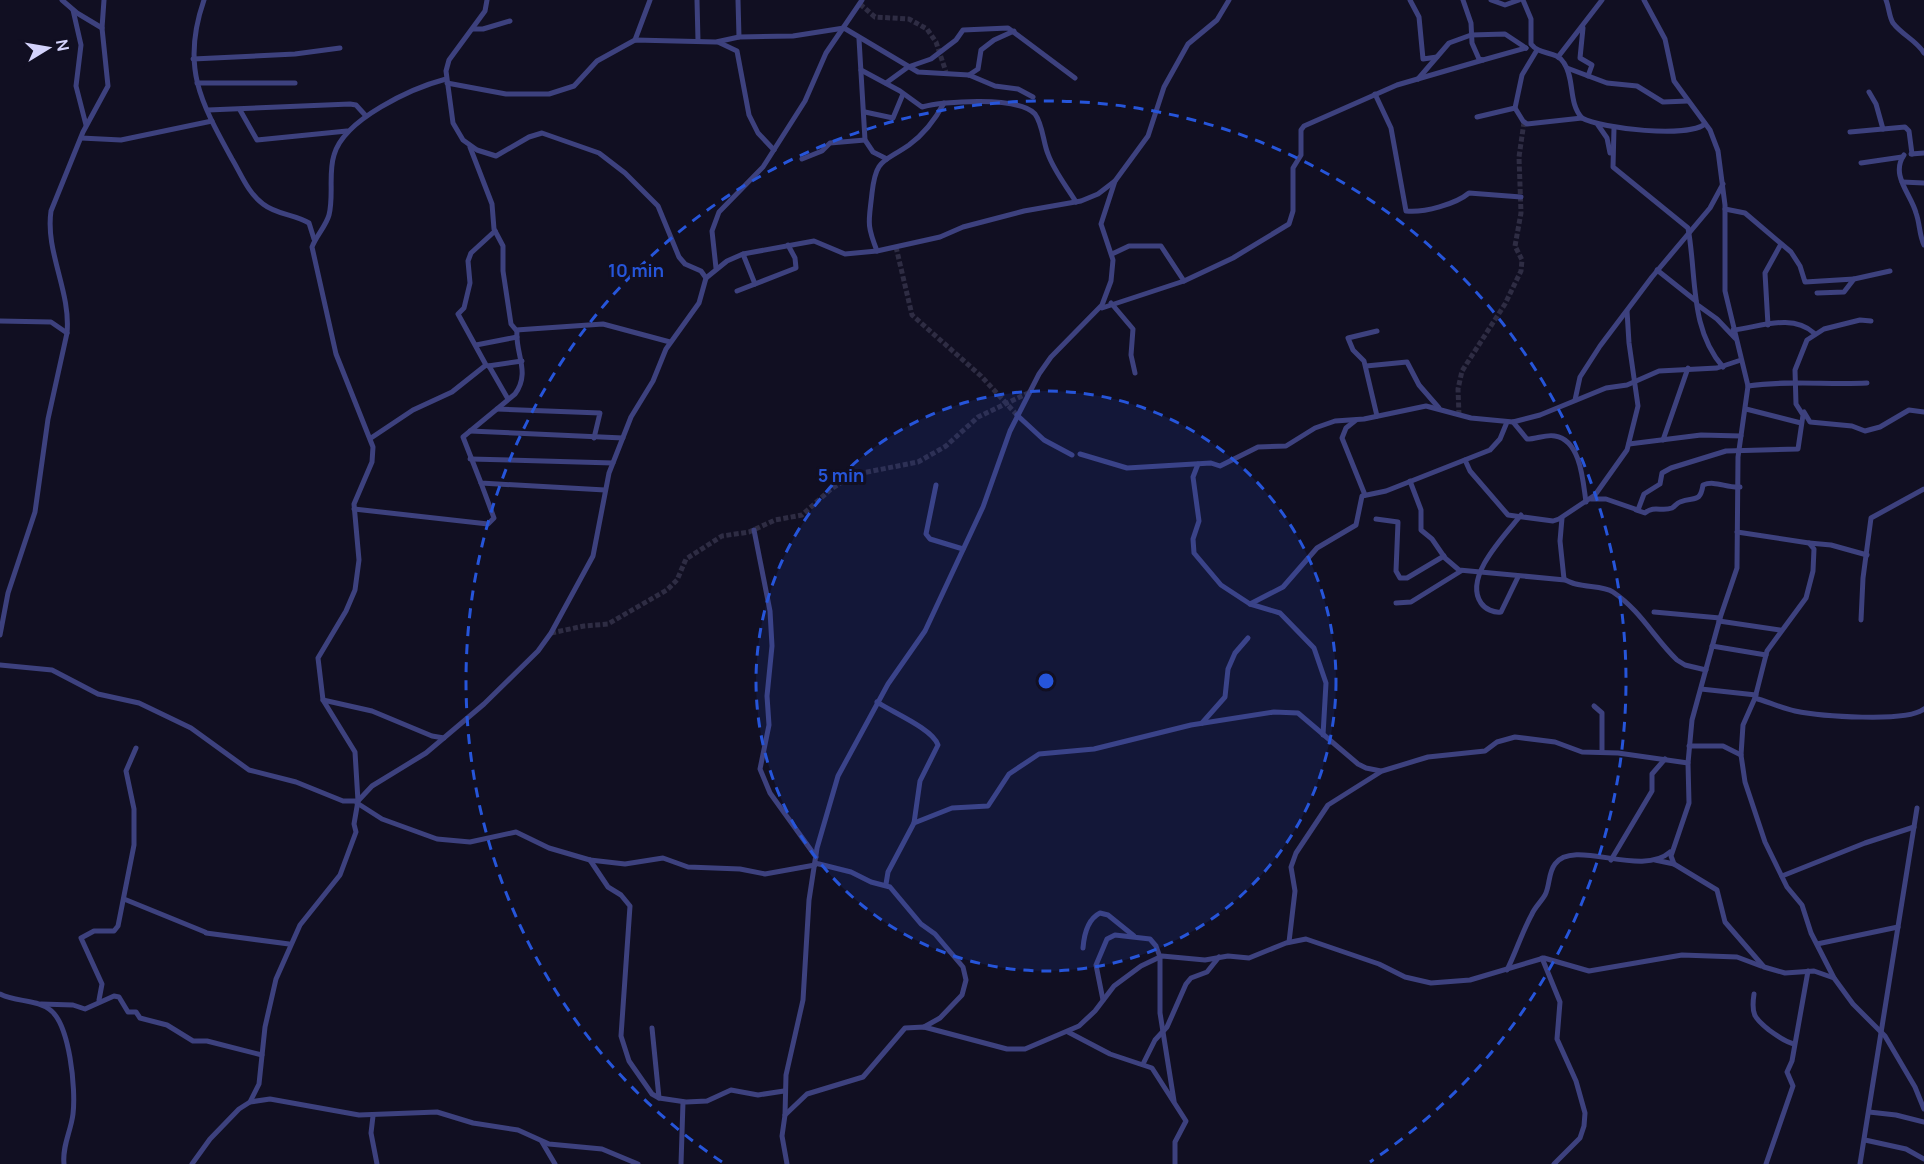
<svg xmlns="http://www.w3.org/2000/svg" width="1924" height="1164" viewBox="0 0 1924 1164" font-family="Manrope,sans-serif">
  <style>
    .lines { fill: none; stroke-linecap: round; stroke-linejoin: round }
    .street-tunnel { stroke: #2e2c43; stroke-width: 5; stroke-dasharray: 5 2.5; stroke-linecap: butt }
    .street { stroke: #3d417e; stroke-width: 5 }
    .ring { fill: none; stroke: #2655da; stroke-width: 3; stroke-dasharray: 10 8 }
    .centre { fill: #2655da; stroke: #110f22; stroke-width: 3 }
    .ring-label { font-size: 18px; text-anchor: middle; font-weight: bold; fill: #2655da; stroke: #110f22; stroke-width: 6; stroke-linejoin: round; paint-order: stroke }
  </style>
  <rect width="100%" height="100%" fill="#110f22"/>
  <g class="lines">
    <g class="street-tunnel">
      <polyline points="860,4 875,17 909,19 927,29 936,42 946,72"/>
      <polyline points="896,247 912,315 981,376 1017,415"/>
      <polyline points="1459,415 1458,389 1462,371 1505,304 1521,271 1522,260 1515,246 1521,213 1519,157 1524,122"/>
      <polyline points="551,633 584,626 608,624 667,590 677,580 686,559 722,536 749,532 775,520 802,515 830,490 852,475 918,462 946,446 978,417 1030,392"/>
    </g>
    <g class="street">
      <polyline points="62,0 77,13 102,28"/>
      <path d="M204 0C181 66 200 101 232 159 241 174 248 193 263 204 277 215 294 214 309 223L314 239"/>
      <polyline points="697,0 698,41"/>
      <polyline points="738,0 739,37"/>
      <polyline points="1410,0 1419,17 1423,59 1437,57"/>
      <polyline points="1463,0 1471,23 1472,43 1479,59 1483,60 1526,48"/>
      <polyline points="1491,0 1505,5 1519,0"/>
      <path d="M1523 0 1531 19V44C1540 56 1556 50 1564 63 1575 79 1568 103 1582 118 1602 129 1688 138 1705 124"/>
      <polyline points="1644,0 1665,39 1674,81 1710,130 1718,151 1725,205 1725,291 1748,386 1738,457 1737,568 1720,618 1692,720 1688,763 1689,803 1671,856 1674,864 1717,890 1725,922 1764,967 1785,973 1814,971 1834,978"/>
      <path d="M1886 0C1889 7 1889 17 1893 23 1902 35 1916 40 1924 53"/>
      <polyline points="73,10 81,45 76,86 86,125"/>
      <polyline points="1583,28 1580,58 1592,65 1588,76"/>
      <polyline points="473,29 483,29 510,21"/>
      <polyline points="859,39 865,140 873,152 887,159"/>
      <polyline points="635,40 650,0"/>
      <polyline points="718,42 737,51 749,115 758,133 774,150"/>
      <polyline points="1558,57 1602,0"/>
      <polyline points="193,59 295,54 340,48"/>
      <polyline points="1567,68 1607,83 1637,86 1663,102 1688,101"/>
      <path d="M861 70 900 91 922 107C943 101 1019 96 1035 114 1043 125 1043 142 1048 154 1054 171 1067 187 1076 202"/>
      <polyline points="969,75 978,69 981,50 994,40 1014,31"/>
      <polyline points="1418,79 1449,43 1471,35 1505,34 1526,48"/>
      <polyline points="197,83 295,83"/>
      <polyline points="447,83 506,94 549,94 574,86 597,61 635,40 716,42 739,37 793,36 844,28 918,72 969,75 995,86 1018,89 1033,97"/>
      <polyline points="886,83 908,67 931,59 956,40 963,30 1008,28 1075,78"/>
      <polyline points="1869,92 1876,104 1883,129"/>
      <path d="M1375 94 1391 128 1406 211C1424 213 1456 204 1469 193L1521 197"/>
      <polyline points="1515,108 1523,121 1527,124 1582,118"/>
      <polyline points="208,110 350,104 356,105 366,116"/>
      <polyline points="240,110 257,140 347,131"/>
      <polyline points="865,112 893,118 903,94"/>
      <polyline points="1477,117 1515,108 1522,75 1537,50"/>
      <polyline points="1598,125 1607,138 1610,153"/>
      <path d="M1614 128 1613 167 1688 228C1697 276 1689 328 1723 367"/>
      <polyline points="1850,132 1905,127 1909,131 1912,154"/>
      <polyline points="81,138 121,140 212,121"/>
      <polyline points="470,147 492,204 494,229 503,246 503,271 511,324 516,330 603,324 670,342"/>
      <polyline points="1911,154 1924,153"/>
      <path d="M1904 155C1890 175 1911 194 1916 213 1920 224 1919 234 1924 245"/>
      <polyline points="802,159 822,151 830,143 865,140"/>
      <polyline points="1861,163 1902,157"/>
      <polyline points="1902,182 1924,183"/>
      <polyline points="1725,209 1745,213 1791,252 1800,266 1805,282 1854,279"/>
      <path d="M877 251C866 223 869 222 872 193 876 158 883 163 909 145 924 134 935 120 944 103"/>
      <polyline points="743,254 755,284"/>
      <polyline points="1112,254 1129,246 1161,246 1184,281"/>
      <polyline points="716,268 712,231 719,212 763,167 805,101 826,53 862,0"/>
      <polyline points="1657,270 1696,301"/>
      <polyline points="706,278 727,261 743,254 814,241 845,254 877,251 940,237 963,227 1024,211 1081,201 1098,194 1115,181"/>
      <polyline points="737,291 796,268 795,258 788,245"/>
      <polyline points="1817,293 1844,292 1854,279 1890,271"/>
      <polyline points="1111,303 1133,329 1131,355 1135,373"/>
      <polyline points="1699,306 1717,319 1735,338"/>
      <polyline points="1102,308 1184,281 1233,258 1289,224 1293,211 1293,168 1301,155 1301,130 1304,126 1397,85 1483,60"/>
      <polyline points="0,321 51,322 67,333"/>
      <polyline points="1768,325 1765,273 1781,244"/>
      <path d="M1733 330C1760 327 1792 313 1814 333"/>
      <path d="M517 331C515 354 531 372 515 394L463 437 481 483 605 490"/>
      <polyline points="476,345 517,337"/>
      <polyline points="488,366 522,361"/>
      <polyline points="489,366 508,399"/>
      <polyline points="1366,366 1407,362 1419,385 1439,408"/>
      <path d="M1748 386C1787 380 1827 385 1867 383"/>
      <polyline points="1575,400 1580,377 1600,346 1652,277 1710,208 1723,184"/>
      <polyline points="497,409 600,413 594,438"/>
      <polyline points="1746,409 1801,423"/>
      <polyline points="1804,412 1810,422 1852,426 1865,431 1880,427 1909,410 1924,412"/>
      <polyline points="1017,415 1044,440 1072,455"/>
      <polyline points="1377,416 1364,361 1353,350 1348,338 1377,331"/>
      <polyline points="1356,420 1346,428 1342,438 1365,495"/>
      <path d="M1513 422 1527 439C1537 439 1546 434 1555 436 1581 440 1583 482 1586 502"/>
      <polyline points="470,431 623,438"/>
      <polyline points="371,438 413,410 452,392 486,365 458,314 464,308 470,283 468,261 471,253 495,231"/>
      <polyline points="1663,440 1688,368"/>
      <polyline points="1629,444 1701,435 1741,436"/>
      <polyline points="1080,454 1127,468 1211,463 1220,466 1258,447 1286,446 1315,428 1335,421 1364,419 1426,406 1471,418 1513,422 1540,415 1606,388 1627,385 1659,371 1717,368 1741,360"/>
      <polyline points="470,459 613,463"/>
      <polyline points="1465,460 1470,471 1508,515 1553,521 1559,519 1595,495 1627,450 1638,406 1629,343 1627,311"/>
      <polyline points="1198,464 1193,477 1199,521 1193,539 1194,553 1221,585 1250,604 1280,613 1314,648 1326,683 1323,735"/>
      <polyline points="1410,481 1421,510 1421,530 1432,539 1445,558 1459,570 1565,580"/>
      <polyline points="936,485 926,534 930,539 963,549"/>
      <polyline points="1591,499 1606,499 1638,510 1644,494 1660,484 1662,473 1671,468 1726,451 1798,449 1803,415 1796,404 1795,370 1807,340 1824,329 1860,320 1871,321"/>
      <polyline points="354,509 488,524 494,518 481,483"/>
      <path d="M1636 510 1645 513C1654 505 1662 512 1672 508 1675 506 1677 503 1680 502 1694 496 1700 504 1703 485 1715 480 1726 488 1740 487"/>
      <path d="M1562 518 1560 541 1564 579C1578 589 1602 584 1613 592 1641 611 1654 638 1677 660L1685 665 1706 670"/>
      <polyline points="1376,519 1398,522 1396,571 1400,578 1407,578 1444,556"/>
      <polyline points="754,530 770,611 772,646 767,696 769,725 760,769 770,793 816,857"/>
      <polyline points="1737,532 1809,543 1814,549 1813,571 1806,598 1767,651 1755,698 1743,725 1741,755 1745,782 1765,842 1787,887 1802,905 1811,933 1834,978 1853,1004 1885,1036 1915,1087 1924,1109"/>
      <polyline points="1809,543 1831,545 1867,555"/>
      <path d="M1518 577 1501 612C1494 613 1485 609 1481 603 1463 577 1505 535 1521 515"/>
      <polyline points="1396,603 1411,602 1461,571"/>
      <polyline points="1250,604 1283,587 1317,548 1356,525 1362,496 1386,491 1490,450 1500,439 1507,422"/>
      <polyline points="1654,612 1720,618"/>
      <polyline points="1861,620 1863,578 1871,518 1924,489"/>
      <polyline points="1719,621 1780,630"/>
      <path d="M0 635 8 593 35 512 48 419 67 333C71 291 45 252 51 211L83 132 108 86 102 28 104 0"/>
      <polyline points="1712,646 1766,655"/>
      <polyline points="0,665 52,670 98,694 139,703 191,728 249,770 296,782 343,801 357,801"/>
      <polyline points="1701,689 1756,695"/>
      <path d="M1755 698C1768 702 1782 708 1795 711 1819 716 1907 723 1924 709"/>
      <polyline points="323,700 372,711 432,736 444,738"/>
      <path d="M877 702C892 712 933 729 938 745L920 781 914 823 888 872 886 884"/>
      <polyline points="1594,706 1602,713 1602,752"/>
      <polyline points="1202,723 1225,697 1228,669 1235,653 1248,638"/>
      <polyline points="1689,746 1723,746 1741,755"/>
      <path d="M358 801 355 752 323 700 318 658 346 611 355 590 359 560 354 504 372 462 373 447 336 354 312 247C316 236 326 226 329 215 334 195 328 174 334 155 344 119 412 88 446 79"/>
      <polyline points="357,803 382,819 437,839 470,842 516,832 549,848 590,860 625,864 663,858 688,867 740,869 765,874 815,865"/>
      <polyline points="914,823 952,808 988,806 1009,774 1039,754 1094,749 1191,725 1274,712 1298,713 1358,764 1366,768 1381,771"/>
      <polyline points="590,860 608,887 621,895 630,906 621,1036 629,1061 652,1094 659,1098 686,1102 707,1101 731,1090 758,1095 784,1091"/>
      <polyline points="1611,860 1652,791 1652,774 1665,759"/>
      <polyline points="1655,860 1674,864"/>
      <polyline points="815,863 851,872 871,882 890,887 921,924 935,934 963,967 966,980 962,995 940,1018 924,1027"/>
      <polyline points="1782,876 1865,843 1914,827"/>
      <polyline points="124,899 205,932"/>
      <polyline points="206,933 289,944"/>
      <polyline points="1289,942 1295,891 1291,867 1296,853 1328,805 1382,771 1428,757 1485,751 1497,742 1515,737 1555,742 1582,752 1618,753 1688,763"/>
      <polyline points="1817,944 1898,927"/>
      <path d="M1083 948C1084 935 1088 919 1100 913L1108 915 1134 936"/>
      <polyline points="1542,958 1560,1002 1557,1039 1576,1081 1585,1113 1584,1126 1580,1138 1554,1164"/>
      <path d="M1507 970C1516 952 1522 932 1532 914 1535 907 1541 902 1545 895 1550 886 1548 873 1555 864 1574 838 1641 878 1670 852"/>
      <path d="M0 994C15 1002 35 999 49 1009 70 1023 76 1090 73 1114 71 1131 62 1146 64 1164"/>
      <path d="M1754 994C1751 1014 1754 1018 1769 1030 1778 1036 1783 1041 1794 1044"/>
      <polyline points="99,1000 102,984 81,938 94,931 114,931 118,926 134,845 134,809 126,771 136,748"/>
      <polyline points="1103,1000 1096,965 1107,939 1115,935 1150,939 1156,946 1160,957 1160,1013 1174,1101"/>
      <polyline points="41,1004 73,1005 85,1009 114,996 119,997 128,1012 136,1012 140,1018 167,1025 193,1041 207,1041 262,1055"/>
      <polyline points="652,1028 659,1098"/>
      <polyline points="1068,1032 1110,1054 1152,1068 1186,1121 1175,1142 1175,1164"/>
      <polyline points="1143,1064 1155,1040 1167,1027 1186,984 1191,978 1207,972 1219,957"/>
      <polyline points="250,1102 259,1084 265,1027 276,979 300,925 340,875 356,832 354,824 358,801 372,786 426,753 484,704 538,651 551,633 593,556 609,473 631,417 653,381 666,349 699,303 706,278 701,271 685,264 679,257 658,206 625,173 599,153 542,133 529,137 496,156 477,150 463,140 453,123 446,71 449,60 485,11 487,0"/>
      <polyline points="1869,1112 1896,1115 1924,1122"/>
      <polyline points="785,1115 807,1094 863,1077 905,1028 924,1027 1007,1049 1025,1049 1079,1026 1095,1011 1114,986 1141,966 1162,956 1205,960 1228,956 1249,958 1286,943 1306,939 1379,964 1405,977 1431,983 1470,980 1544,958 1589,971 1682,955 1737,957 1761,966"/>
      <polyline points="373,1116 371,1133 377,1164"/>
      <polyline points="1865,1140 1906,1149 1924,1159"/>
      <polyline points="542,1142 555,1164"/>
      <polyline points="192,1164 210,1139 239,1109 250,1102 270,1099 359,1115 437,1112 473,1123 518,1130 549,1144 602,1149 638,1164"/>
      <polyline points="681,1164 683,1102"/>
      <polyline points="787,1164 782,1136 785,1115 786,1075 803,1000 809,900 817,848 838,776 888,684 925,631 983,507 1010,431 1039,374 1051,357 1102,305 1111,281 1113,260 1101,224 1115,181 1148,136 1164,87 1188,44 1217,20 1229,0"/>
      <polyline points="1766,1164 1793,1086 1787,1072 1792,1061 1808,971"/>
      <polyline points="1860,1164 1917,808"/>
    </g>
  </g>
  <circle cx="1046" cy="681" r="290" fill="#2655da" fill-opacity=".12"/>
  <g class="ring">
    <circle cx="1046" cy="681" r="290"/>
    <path d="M722 1162A580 580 0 1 1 1370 1162"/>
  </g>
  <circle cx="1046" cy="681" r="9" class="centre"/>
  <g class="ring-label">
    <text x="636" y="277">10 min</text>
    <text x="841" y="482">5 min</text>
  </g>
  <g transform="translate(48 48) rotate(79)" stroke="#110f22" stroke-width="4.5" paint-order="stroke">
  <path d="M0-4.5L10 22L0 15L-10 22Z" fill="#d4d3fc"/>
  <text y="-9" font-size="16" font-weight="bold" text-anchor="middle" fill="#d4d3fc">N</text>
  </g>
</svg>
